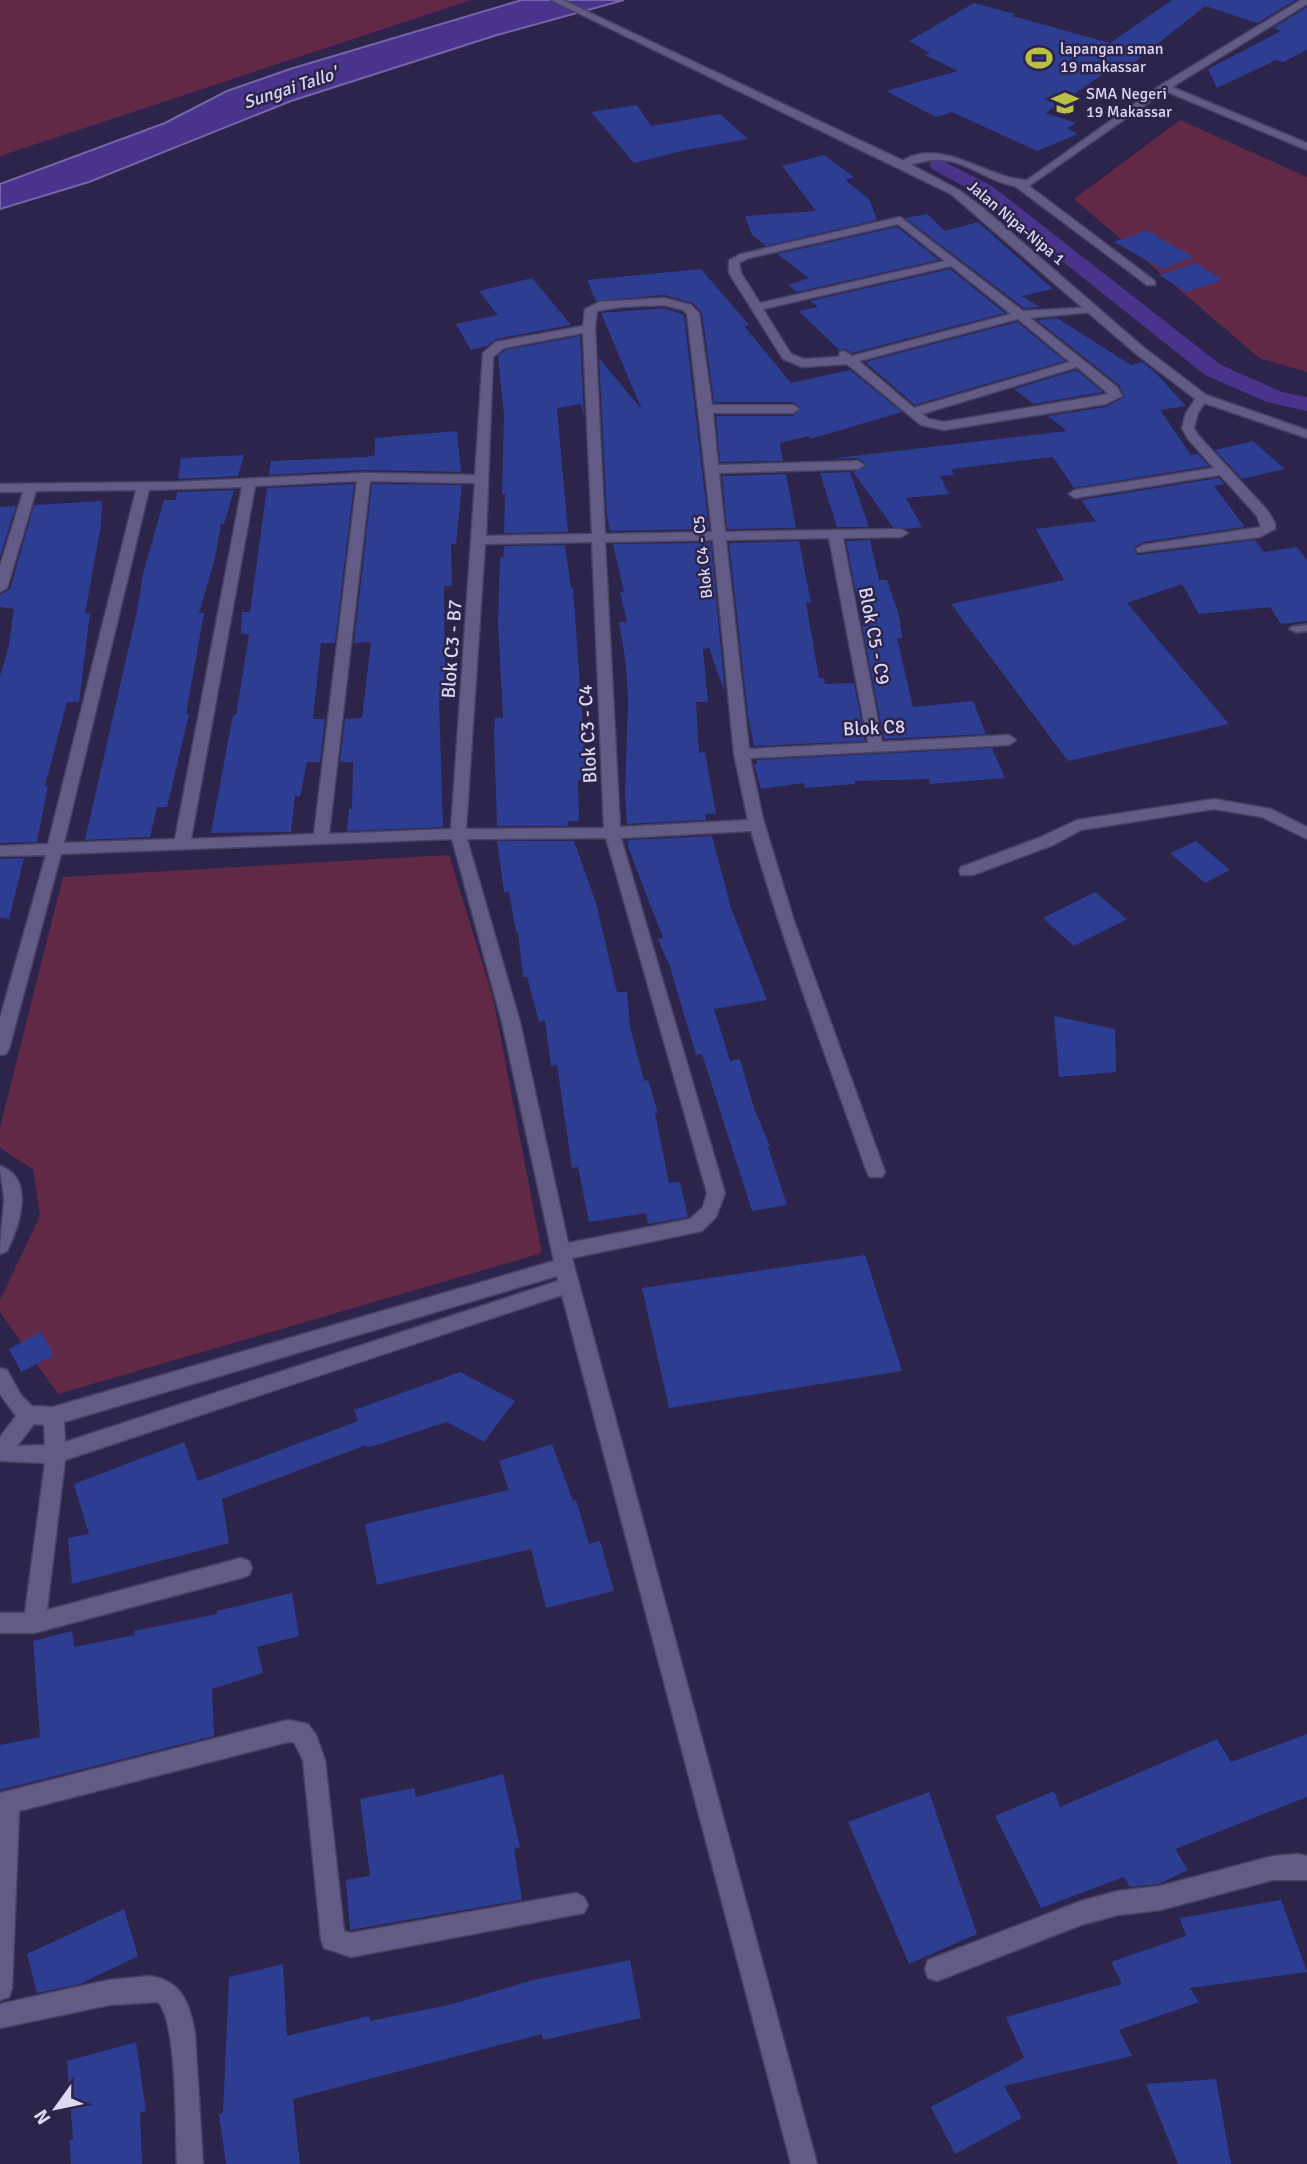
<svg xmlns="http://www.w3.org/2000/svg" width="1307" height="2164" viewBox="0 0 1307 2164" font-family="Signika,sans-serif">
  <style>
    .green { fill: #622946 }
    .water { fill: #4a338c; stroke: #7665ab; stroke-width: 2 }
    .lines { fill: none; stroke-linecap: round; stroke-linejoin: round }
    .canal { fill: #4a338c; fill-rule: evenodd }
    .building { fill: #2d3d92 }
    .service-casing { stroke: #494162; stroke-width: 4 }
    .minor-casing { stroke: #494162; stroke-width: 3 }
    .tertiary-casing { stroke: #494162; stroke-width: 3 }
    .service { fill: #615b85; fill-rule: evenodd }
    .minor { fill: #615b85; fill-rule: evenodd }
    .tertiary { fill: #615b85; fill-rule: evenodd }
    .labels { text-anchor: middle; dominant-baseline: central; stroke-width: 5; stroke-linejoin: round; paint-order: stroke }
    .far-poi-label { font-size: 16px; fill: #dcd9f2; stroke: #2c244a; text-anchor: start }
    .far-street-label { font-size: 16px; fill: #dcd9f2; stroke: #2c244a }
    .far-water-label { font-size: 18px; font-style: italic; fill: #d8d5ee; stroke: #2c244a }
    .street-label { font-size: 19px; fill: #dcd9f2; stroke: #2c244a }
  </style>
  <rect width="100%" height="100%" fill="#2c244a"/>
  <g class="green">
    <polygon points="0,0 471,0 0,156"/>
    <polygon points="1180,120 1307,177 1307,372 1259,358 1074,199"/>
    <polygon points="449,855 493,998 542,1253 58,1394 0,1312 0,1300 40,1216 33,1169 0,1148 0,1127 63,877"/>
  </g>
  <polygon class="water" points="522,0 624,0 497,35 291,101 89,182 0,209 0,184 165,123 227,91 290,69"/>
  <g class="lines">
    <polygon class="canal" points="939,159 992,186 1221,365 1282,392 1307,397 1307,411 1267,402 1205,375 978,194 932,169 929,165 932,161"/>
  </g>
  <g class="building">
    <polygon points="1172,0 1296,0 1257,23 1205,6 1126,69 1115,66 1046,113 1076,123 1067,128 1078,134 1037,151 952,112 936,117 886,91 958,71 925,55 930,53 909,41 974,3 1015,14 1012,16 1110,43"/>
    <polygon points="1307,7 1307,50 1283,62 1276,60 1217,88 1208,69 1281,31 1273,28"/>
    <polygon points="637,105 651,126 720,114 748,139 686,150 634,163 591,112"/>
    <polygon points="824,155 854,177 845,180 869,199 877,220 766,246 752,235 745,216 816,211 782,166"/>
    <polygon points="927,214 945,231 978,222 1053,289 1022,296 1040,307 1024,308 905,218"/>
    <polygon points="897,227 939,260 797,292 788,285 809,278 777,254"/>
    <polygon points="1147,230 1165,241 1194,257 1162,269 1114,242"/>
    <polygon points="1196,263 1223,280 1186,292 1159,275"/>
    <polygon points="701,269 749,325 744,326 791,383 850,370 902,412 810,439 809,436 780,443 783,461 720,462 716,416 793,416 801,408 793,402 714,402 702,313 693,303 664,295 596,301 587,280"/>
    <polygon points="950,269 1005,313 852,353 845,349 839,350 799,311 818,307 810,301"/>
    <polygon points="532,278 571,325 496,339 487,346 471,350 456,324 498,315 479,291"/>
    <polygon points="664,308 684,315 709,529 610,531 607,516 599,358 642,410 601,313"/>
    <polygon points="1057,318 1131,365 1142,362 1154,371 1186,406 1160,410 1191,455 1198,454 1209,466 1074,488 1053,457 951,469 954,475 940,476 949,494 906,498 922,527 906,529 893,527 853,472 865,467 865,463 858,458 828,459 1067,431 1048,416 1106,407 1123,398 1124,395 1119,385 1037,320"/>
    <polygon points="1017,322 1065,361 915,405 865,362"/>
    <polygon points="580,336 584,416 581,404 557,408 568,532 504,533 505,494 502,494 504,415 498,356 505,350"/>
    <polygon points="1076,370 1103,392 1033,404 1014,389"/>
    <polygon points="457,431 461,472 364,470 269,475 271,461 366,457 375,455 375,438"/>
    <polygon points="1253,441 1285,469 1242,479 1215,450"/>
    <polygon points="244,455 238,476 178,479 181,458"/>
    <polygon points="850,472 869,527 837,527 820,473"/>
    <polygon points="786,474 796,528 727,529 722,476"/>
    <polygon points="1219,478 1224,484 1214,486 1245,527 1143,542 1135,547 1134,550 1138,555 1255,540 1264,552 1297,547 1307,560 1307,621 1281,624 1270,607 1199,614 1182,584 1127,603 1229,724 1068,761 951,604 1064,580 1036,529 1096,521 1081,500"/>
    <polygon points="354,484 335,643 321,643 313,719 325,719 320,762 307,762 300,797 295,796 291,832 211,833 233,715 236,715 249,635 241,633 242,612 250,612 267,488"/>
    <polygon points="372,484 462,485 456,544 451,544 452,586 444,586 445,663 443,700 439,700 443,827 347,831 349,809 352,809 353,762 340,762 345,719 362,718 371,642 354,643"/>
    <polygon points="234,490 224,524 221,524 215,558 199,613 204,613 186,714 189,714 167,807 157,807 150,837 85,840 137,611 143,574 164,500 176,500 177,492"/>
    <polygon points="102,501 101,525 85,614 90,613 79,702 67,702 45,786 48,786 37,842 0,843 0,676 9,645 14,609 0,607 0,595 10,589 34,505"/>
    <polygon points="16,506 0,557 0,507"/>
    <polygon points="870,540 879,580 887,580 899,615 902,638 897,638 913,707 973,701 986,734 884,739 862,625 867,625 855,588 846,541"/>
    <polygon points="799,541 811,603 806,603 819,678 824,678 825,684 854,683 865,741 754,746 748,716 729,543"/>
    <polygon points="711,543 725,693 709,648 703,649 708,702 696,702 699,753 705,752 716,814 705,814 706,820 627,824 625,793 628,703 626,664 619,622 627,622 620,592 624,592 613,544"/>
    <polygon points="565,545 571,588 573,588 587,780 578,780 579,821 567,821 569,826 497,826 494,732 495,718 503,718 498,623 500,558 503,558 504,546"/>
    <polygon points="992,748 1005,778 930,784 929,779 855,781 855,784 805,788 804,783 761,789 754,764 757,764 757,760"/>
    <polygon points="712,836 731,908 767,1000 714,1009 730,1061 740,1059 754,1108 770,1146 768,1147 787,1205 752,1211 702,1054 696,1055 670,967 658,939 663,938 628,847 628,840"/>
    <polygon points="497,841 574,841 596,903 617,992 627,992 630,1026 644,1081 648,1080 658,1113 655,1113 669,1183 680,1182 688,1217 648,1224 646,1213 589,1222 578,1167 572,1168 557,1065 551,1066 545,1021 539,1022 527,977 523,977 518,932 516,932 509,892 504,892"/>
    <polygon points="1196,841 1230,870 1205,883 1170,853"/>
    <polygon points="24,858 9,919 0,918 0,859"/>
    <polygon points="1095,892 1127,919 1074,946 1043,918"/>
    <polygon points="1054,1016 1115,1029 1116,1072 1059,1077"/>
    <polygon points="865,1255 902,1371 669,1408 642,1288"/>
    <polygon points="41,1332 54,1355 21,1372 9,1349"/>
    <polygon points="460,1372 515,1401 484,1442 447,1422 367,1448 366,1445 222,1499 229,1543 72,1584 68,1538 89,1534 74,1484 184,1442 198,1481 358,1421 354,1410"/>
    <polygon points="552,1444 573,1501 576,1500 589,1544 600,1541 614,1591 546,1608 531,1549 377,1585 365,1524 509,1490 499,1461"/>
    <polygon points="292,1593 299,1636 257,1647 263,1673 212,1689 214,1736 0,1790 0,1745 40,1737 33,1641 72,1631 74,1647 135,1635 134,1631 217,1614 217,1611"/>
    <polygon points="1307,1734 1307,1797 1175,1849 1188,1870 1159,1884 1130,1887 1124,1877 1041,1908 995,1816 1054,1791 1060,1807 1217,1739 1231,1762"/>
    <polygon points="503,1774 520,1847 514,1849 522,1900 350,1930 346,1880 370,1876 360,1799 414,1788 416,1797"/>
    <polygon points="929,1792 977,1934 909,1964 848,1822"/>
    <polygon points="1281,1900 1307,1972 1190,1988 1199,2002 1119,2030 1132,2056 1004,2086 1022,2118 955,2154 931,2107 1024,2058 1006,2017 1122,1984 1111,1962 1186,1936 1180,1918"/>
    <polygon points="124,1909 138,1956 80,1984 37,1993 27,1954"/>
    <polygon points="630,1960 641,2018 543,2040 542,2034 293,2099 300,2164 226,2164 219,2114 223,2113 229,1977 283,1964 287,2036 369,2016 370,2021 449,2005 533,1980"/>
    <polygon points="136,2042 146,2111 140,2113 142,2164 71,2164 69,2140 73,2139 67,2061"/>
    <polygon points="1216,2079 1231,2164 1178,2164 1146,2084"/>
  </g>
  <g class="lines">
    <g class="service-casing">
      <polygon id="service" points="1307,625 1307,631 1296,632 1290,629 1292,627"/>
    </g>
    <g class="minor-casing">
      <g id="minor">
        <path d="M1301 0H1307V4L1172 87 1307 143V150L1165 91 1029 186 1155 281V285H1147L1015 186C988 182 967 161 941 160 927 159 915 164 902 167L897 164C940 133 983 178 1027 180L1161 85Z"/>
        <path d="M900 217 1023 311 1096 307 1098 309 1092 312 1030 318 1117 387 1122 396 1106 404 944 430 921 425 847 364 802 367 783 359 729 273V260L741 254ZM898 224 945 261 760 303 741 273 739 263 749 258ZM951 266 1011 314 852 356 844 351 840 352 839 357 804 359 791 354 763 309ZM1018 319 1070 362 914 408 859 361ZM1077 367 1109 394 944 422 929 419 922 414Z"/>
        <path d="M664 298 691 305 699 313 712 405H793L799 409 793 413H713L718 465 858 461 864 465 858 469 719 473 725 532 901 529 908 533 901 537 843 538 882 742 1009 735 1016 740 1009 745 750 758 763 819 794 921 885 1172 882 1177H870L867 1172C827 1059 784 946 751 831L621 838 725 1193 716 1217 702 1231 572 1258 817 2164H791L562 1295 65 1460 47 1610 241 1558 249 1561 252 1568 249 1575 241 1578 34 1633H0V1613H25L45 1463 0 1461V1437L16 1416 0 1394V1368L7 1370 21 1395 32 1406 53 1407 554 1261 502 1022 452 839 61 854 9 1049 6 1054 0 1055V1018L46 855 0 856V846L48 844 136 490 36 491 7 588 0 592V566L23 492H0V484L175 482 364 473 475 475 483 353 496 342 583 326 585 309 599 302ZM664 305 683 310 687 314 712 532 605 534 595 328 597 311 621 307ZM583 333 592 534 486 536 493 357 504 348ZM357 481 314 834 191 839 255 486ZM370 481 475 483 451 829 329 834ZM242 487 175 839 64 843 149 490ZM829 538 868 743 749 749 726 540ZM713 540 734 754 748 820 620 827 605 542ZM592 542 604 828 466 829 485 544ZM606 838 707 1193 703 1207 690 1219 568 1243 520 1022 467 839ZM557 1276 558 1281 65 1442 64 1422ZM34 1424 44 1425 45 1445 17 1446Z"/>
        <polygon points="1202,394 1208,398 1198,413 1194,428 1198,435 1268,511 1275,523 1275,529 1260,537 1138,552 1136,549 1143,545 1261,527 1257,516 1220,475 1075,498 1069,494 1075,490 1214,468 1188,439 1182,428 1186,413 1198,395"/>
        <polygon points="1214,799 1271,809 1307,827 1307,839 1262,817 1214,809 1081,830 1053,845 973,875 961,875 959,871 961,867 1041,837 1077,820"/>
        <path d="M0 1166C36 1178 19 1228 7 1251L0 1254C0 1236 3 1218 4 1201 4 1189 0 1178 0 1166Z"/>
        <polygon points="288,1720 308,1724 316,1735 325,1760 344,1931 351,1933 576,1893 584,1897 588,1905 584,1913 351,1957 324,1948 321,1939 303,1760 294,1742 288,1742 19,1811 12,1988 9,1997 0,2000 0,1793"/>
        <polygon points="1298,1854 1307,1856 1307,1880 1273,1880 1160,1910 1118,1915 1081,1925 937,1981 928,1978 925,1969 928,1960 1081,1901 1118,1891 1160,1886 1273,1856"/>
        <path d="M150 1976C183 1981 190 2005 195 2034L203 2164H177C175 2131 178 2023 158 2002L109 2005 0 2028V2004L109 1980Z"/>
      </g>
    </g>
    <g class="tertiary-casing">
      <polygon id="tertiary" points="551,0 563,0 906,162 959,190 983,208 1143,347 1206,395 1307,430 1307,438 1198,401 1135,353 951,194"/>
    </g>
    <use href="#service" class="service"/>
    <use href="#minor" class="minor"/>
    <use href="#tertiary" class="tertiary"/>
  </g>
  <defs>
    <g id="stadium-bare" transform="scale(2.1)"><path d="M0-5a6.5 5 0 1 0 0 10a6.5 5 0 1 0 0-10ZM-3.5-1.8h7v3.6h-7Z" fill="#bcbf44" stroke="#2c244a" stroke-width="2.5" paint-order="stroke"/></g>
    <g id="school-bare" transform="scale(2.1)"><path d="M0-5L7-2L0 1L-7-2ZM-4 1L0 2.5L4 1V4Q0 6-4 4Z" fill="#bcbf44" stroke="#2c244a" stroke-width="2.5" paint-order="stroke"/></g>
  </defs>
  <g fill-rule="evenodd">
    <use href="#stadium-bare" x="1039" y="58"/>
    <use href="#school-bare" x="1065" y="103"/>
  </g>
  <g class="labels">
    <g class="far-poi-label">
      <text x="1060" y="49">lapangan sman<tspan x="1060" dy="18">19 makassar</tspan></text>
      <text x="1086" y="94">SMA Negeri<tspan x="1086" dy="18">19 Makassar</tspan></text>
    </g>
    <g class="far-street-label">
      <text transform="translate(1016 223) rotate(40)">Jalan Nipa-Nipa 1</text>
      <text transform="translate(703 557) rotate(-96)">Blok C4 - C5</text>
    </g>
    <g class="far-water-label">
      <text transform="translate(290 88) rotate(-18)">Sungai Tallo'</text>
    </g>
    <g class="street-label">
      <text transform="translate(874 636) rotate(79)">Blok C5 - C9</text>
      <text transform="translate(452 649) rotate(-86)">Blok C3 - B7</text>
      <text transform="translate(874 728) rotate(-3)">Blok C8</text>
      <text transform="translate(588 734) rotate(-93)">Blok C3 - C4</text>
    </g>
  </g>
  <g transform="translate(56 2108) rotate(237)" stroke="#2c244a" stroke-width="5" paint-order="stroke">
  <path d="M0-5L12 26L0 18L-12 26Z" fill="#dcd9f2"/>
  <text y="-10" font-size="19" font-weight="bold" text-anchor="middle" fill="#dcd9f2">N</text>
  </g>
</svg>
